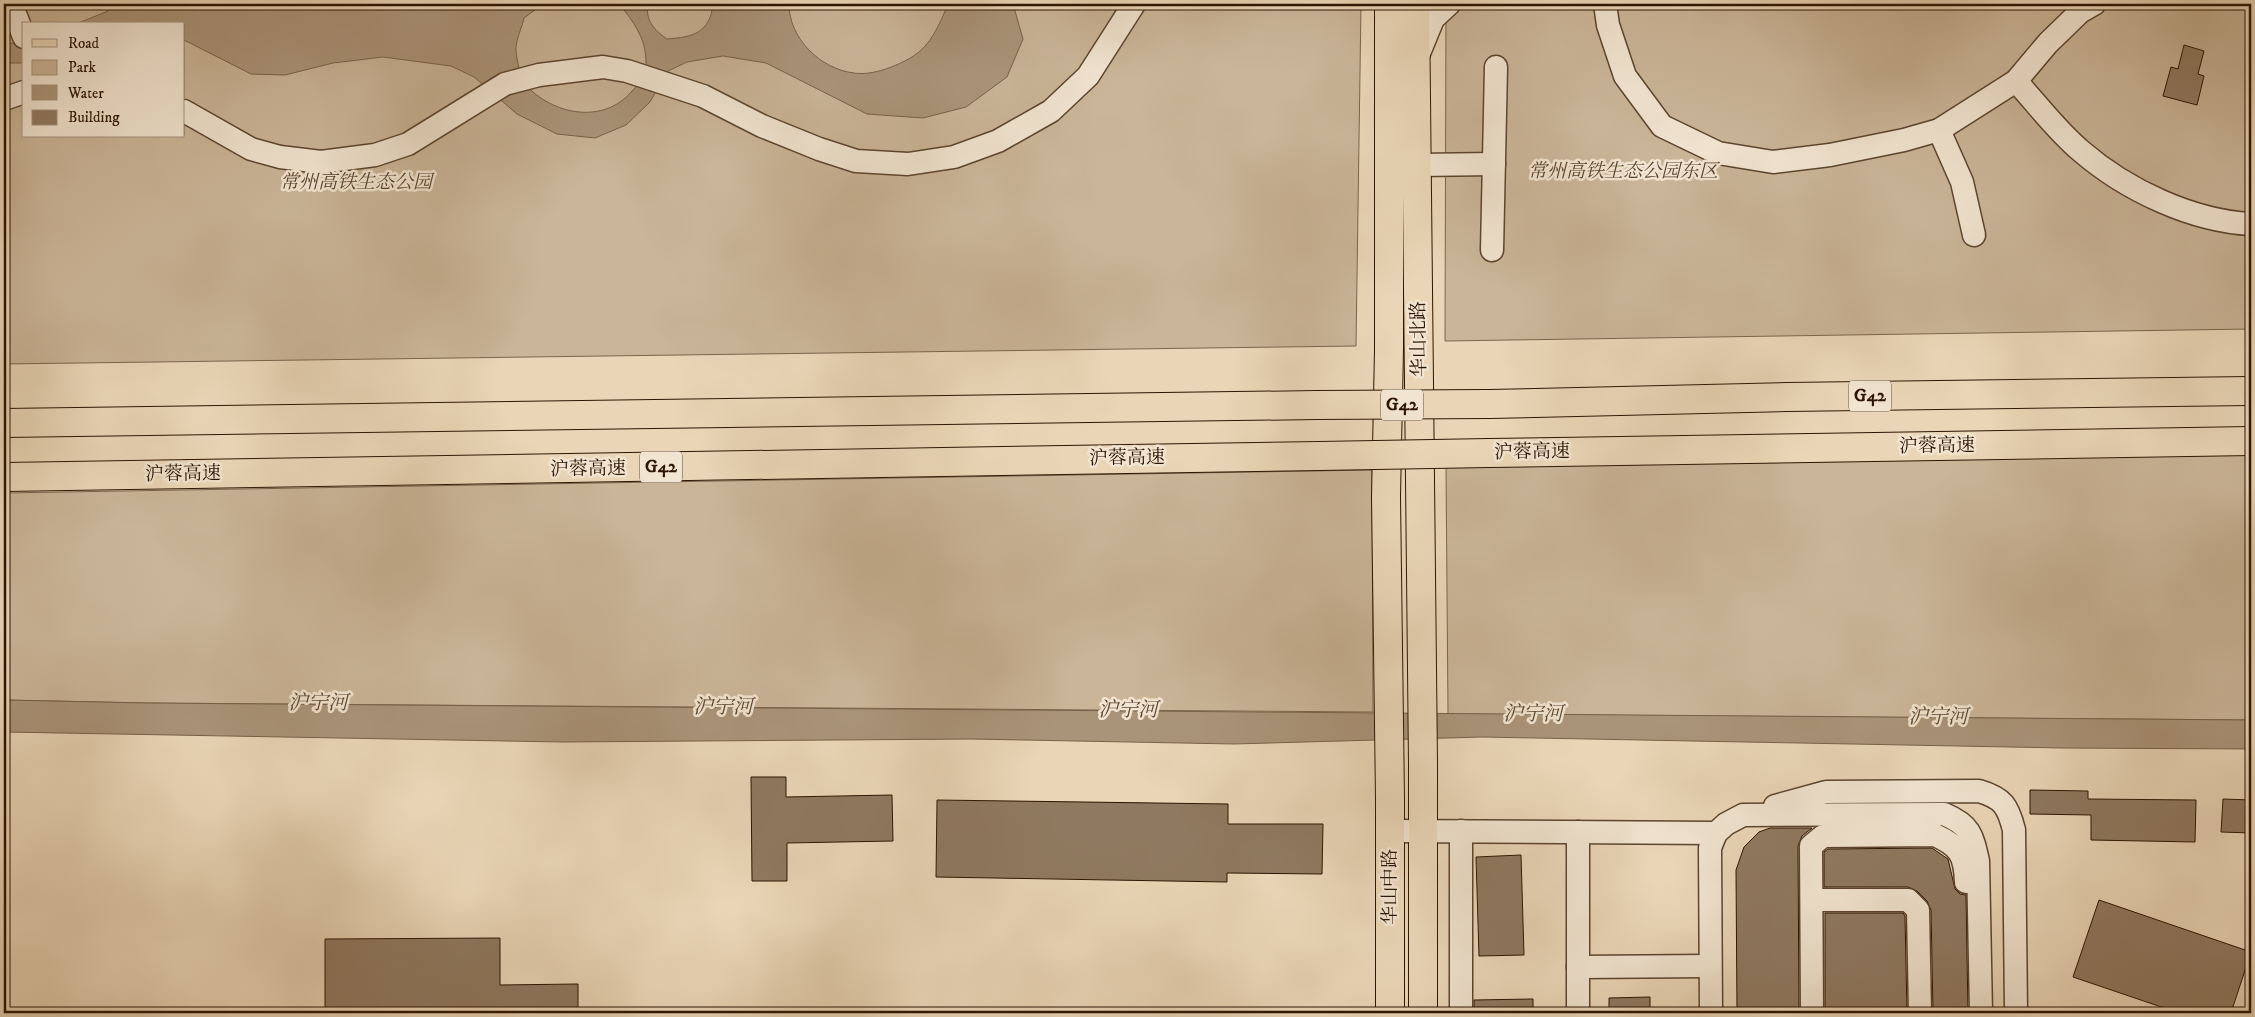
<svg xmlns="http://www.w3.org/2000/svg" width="2255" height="1017" viewBox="0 0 2255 1017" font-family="'IM FELL DW Pica','Noto Serif SC',serif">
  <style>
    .green { fill: #cab598; stroke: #7c654d; fill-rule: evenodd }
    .water { fill: #aa9479; stroke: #786149 }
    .building { fill: #8f7960; stroke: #2d1502 }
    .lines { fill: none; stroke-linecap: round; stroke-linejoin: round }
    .minor-casing { stroke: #5c452f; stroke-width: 25 }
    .major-casing { stroke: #2d1502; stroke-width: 30 }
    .highway-casing { stroke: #2d1502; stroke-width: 30 }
    .minor { stroke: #f1e4d0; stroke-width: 22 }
    .major { stroke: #ead6b7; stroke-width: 28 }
    .highway { stroke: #ead6b7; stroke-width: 28 }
    .highway-bridge-casing { stroke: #2d1502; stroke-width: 30; stroke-linecap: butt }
    .highway-bridge { stroke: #ead6b7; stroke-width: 28 }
    .labels { text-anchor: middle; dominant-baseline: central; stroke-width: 5; stroke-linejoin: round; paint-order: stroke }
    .shield { fill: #f1e4d0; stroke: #685340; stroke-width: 1 }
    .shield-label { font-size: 18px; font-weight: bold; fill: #2d1502 }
    .park-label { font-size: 19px; font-style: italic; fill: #5c452f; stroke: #f1e4d0 }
    .street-label { font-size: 19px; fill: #2d1502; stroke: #f1e4d0 }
    .water-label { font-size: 20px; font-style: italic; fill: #5f4832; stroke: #f1e4d0 }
  </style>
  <rect width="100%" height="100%" fill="#ead6b7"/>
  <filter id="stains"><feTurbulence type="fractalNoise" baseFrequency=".004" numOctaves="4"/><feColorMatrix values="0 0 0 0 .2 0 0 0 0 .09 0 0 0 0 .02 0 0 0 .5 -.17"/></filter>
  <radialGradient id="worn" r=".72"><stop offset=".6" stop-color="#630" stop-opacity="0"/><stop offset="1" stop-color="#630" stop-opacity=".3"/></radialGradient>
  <g class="green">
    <path d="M4 4H1361L1356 346 4 364ZM24 24H184V136H24Z"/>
    <polygon points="1446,4 2251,4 2251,329 1445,341"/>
    <polygon points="2251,455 2251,720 1448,714 1446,466"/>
    <polygon points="1372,470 1373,712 147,703 4,700 4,493"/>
  </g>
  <g class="water">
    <path d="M113 4H543L524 18C522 28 515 41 516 51 517 60 520 78 525 84 552 115 604 125 632 91 637 86 644 79 645 73 650 45 636 24 619 4H648C645 20 654 30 667 39 693 37 710 33 713 4H789C789 38 820 69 854 73 872 76 897 66 912 57 931 46 940 23 948 4H1013L1023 39 1007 77 966 107 923 118 867 114 766 63 723 56 687 62 668 71 650 102 626 125 595 138 557 134 517 114 474 77 451 66 383 57 333 63 285 75 251 74 184 40V24H76L108 11Z"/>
    <polygon points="24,42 24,63 4,63 4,44"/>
    <polygon points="4,700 147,703 2251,720 2251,749 2063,748 1482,737 1234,744 971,739 562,742 4,732"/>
  </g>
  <g class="building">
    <polygon points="2184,45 2204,51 2198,74 2204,76 2197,105 2163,96 2171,67 2178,69"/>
    <polygon points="751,777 786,777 786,797 892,795 893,841 787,843 787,881 752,881"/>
    <polygon points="2030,790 2088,791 2088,799 2196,800 2195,842 2091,840 2091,815 2030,814"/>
    <polygon points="2223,799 2251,800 2251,833 2221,832"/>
    <polygon points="937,800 1228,804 1228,824 1323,824 1322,874 1227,873 1227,882 936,877"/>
    <polygon points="1770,828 1812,828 1802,836 1798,846 1799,1013 1737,1013 1736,870 1744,847 1759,832"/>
    <polygon points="1932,848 1948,859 1955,889 1960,894 1966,895 1968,1013 1933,1013 1931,910 1927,901 1917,891 1908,887 1824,887 1824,852 1828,849"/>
    <polygon points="1521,855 1524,955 1479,956 1476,857"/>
    <polygon points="2099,900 2251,952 2231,1013 2179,1013 2073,977"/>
    <polygon points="1825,913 1903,913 1905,916 1907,1013 1825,1013"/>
    <polygon points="500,938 500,985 578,984 578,1013 325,1013 325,939"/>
    <polygon points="1650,997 1650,1013 1609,1013 1609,998"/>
    <polygon points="1533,999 1533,1013 1474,1013 1474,1000"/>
  </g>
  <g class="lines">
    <g class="minor-casing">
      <g id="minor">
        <polyline points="1605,4 1608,25 1625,76 1662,126 1718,153 1773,162 1830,155 1904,140 1939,130 2016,81 2048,43 2080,12 2094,4"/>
        <polyline points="12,6 24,37"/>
        <polyline points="1417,58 1433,19 1449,4"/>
        <path d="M2016 81C2037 104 2057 131 2081 151 2126 190 2192 221 2251 224"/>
        <polyline points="4,99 24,92"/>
        <polyline points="184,111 251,149 280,157 321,162 375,155 408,144 505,84 539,75 603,67 627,71 703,96 762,126 819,149 856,161 908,164 954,157 998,141 1051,111 1088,76 1134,4"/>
        <polyline points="1939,130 1962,182 1974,235"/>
        <polyline points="1417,165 1494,164"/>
        <polyline points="1492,250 1496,67"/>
        <path d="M1775 806 1826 792 1979 791C2003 798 2008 806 2014 830L2016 1013"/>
        <path d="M1390 831 1716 833 1726 824 1743 815 1944 814C1970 825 1972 834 1978 861L1981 1013"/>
        <polyline points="1461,831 1461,1013"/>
        <polyline points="1812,900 1908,900 1918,910 1920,1013"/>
        <polyline points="1578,967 1710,966"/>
        <polyline points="1578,1013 1578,832"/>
        <polyline points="1711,1013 1710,848 1716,833"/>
        <path d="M1812 1013 1811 846 1823 836 1935 835C1959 846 1965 854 1966 882"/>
      </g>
    </g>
    <g class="major-casing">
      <g id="major">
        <polyline points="1389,4 1389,349 1386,497 1390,799 1390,1013"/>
        <polyline points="1415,4 1423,764 1423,1013"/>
      </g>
    </g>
    <g class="highway-casing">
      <g id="highway">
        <polyline points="1489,404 1787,397 2251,391"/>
        <polyline points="4,423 1316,405"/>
        <polyline points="1489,453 2251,441"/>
        <polyline points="4,477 1319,456"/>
      </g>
    </g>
    <use href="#minor" class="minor"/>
    <use href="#major" class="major"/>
    <use href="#highway" class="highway"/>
    <g class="highway-bridge-casing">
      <g id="highway-bridge">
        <polyline points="1316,405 1489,404"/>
        <polyline points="1319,456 1489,453"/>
      </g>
    </g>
    <use href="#highway-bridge" class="highway-bridge"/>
  </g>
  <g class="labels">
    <g class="shield">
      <rect x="1849" y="380.5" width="42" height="31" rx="4"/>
      <rect x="1381" y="389.5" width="42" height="31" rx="4"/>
      <rect x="640" y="451.5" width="42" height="31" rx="4"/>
    </g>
    <g class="shield-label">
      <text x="1870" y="396">G42</text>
      <text x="1402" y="405">G42</text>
      <text x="661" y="467">G42</text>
    </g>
    <g class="park-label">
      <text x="1623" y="171">常州高铁生态公园东区</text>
      <text x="356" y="182">常州高铁生态公园</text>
    </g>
    <g class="street-label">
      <text transform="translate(1419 339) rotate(-91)">华山北路</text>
      <text transform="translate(1937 446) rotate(-1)">沪蓉高速</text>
      <text transform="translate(1532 452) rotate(-1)">沪蓉高速</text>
      <text transform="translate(1127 458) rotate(-1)">沪蓉高速</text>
      <text transform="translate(588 469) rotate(-1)">沪蓉高速</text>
      <text transform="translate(183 474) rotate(-1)">沪蓉高速</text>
      <text transform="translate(1390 887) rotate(-90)">华山中路</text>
    </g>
    <g class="water-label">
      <text x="318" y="703">沪宁河</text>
      <text x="723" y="707">沪宁河</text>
      <text x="1128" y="710">沪宁河</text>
      <text x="1533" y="714">沪宁河</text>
      <text x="1938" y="717">沪宁河</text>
    </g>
  </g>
  <rect width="2255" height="1017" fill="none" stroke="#ead6b7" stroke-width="20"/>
  <rect x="5" y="5" width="2245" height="1007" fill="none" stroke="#2d1502" stroke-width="2.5"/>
  <rect x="10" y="10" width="2235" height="997" fill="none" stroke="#2d1502"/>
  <rect x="22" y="22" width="162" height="115" fill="#f1e4d0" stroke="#a3917e"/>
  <rect x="32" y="39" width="25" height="8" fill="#ead6b7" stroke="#a3917e"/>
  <text x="68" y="48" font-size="15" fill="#2d1502">Road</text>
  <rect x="32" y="60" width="25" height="15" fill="#cab598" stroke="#a3917e"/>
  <text x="68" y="72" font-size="15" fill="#2d1502">Park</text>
  <rect x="32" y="85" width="25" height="15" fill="#aa9479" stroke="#a3917e"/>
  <text x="68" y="98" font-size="15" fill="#2d1502">Water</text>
  <rect x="32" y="110" width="25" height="15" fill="#8f7960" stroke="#a3917e"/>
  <text x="68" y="122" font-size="15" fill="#2d1502">Building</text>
  <rect width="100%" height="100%" filter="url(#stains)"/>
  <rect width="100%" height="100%" fill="url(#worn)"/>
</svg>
